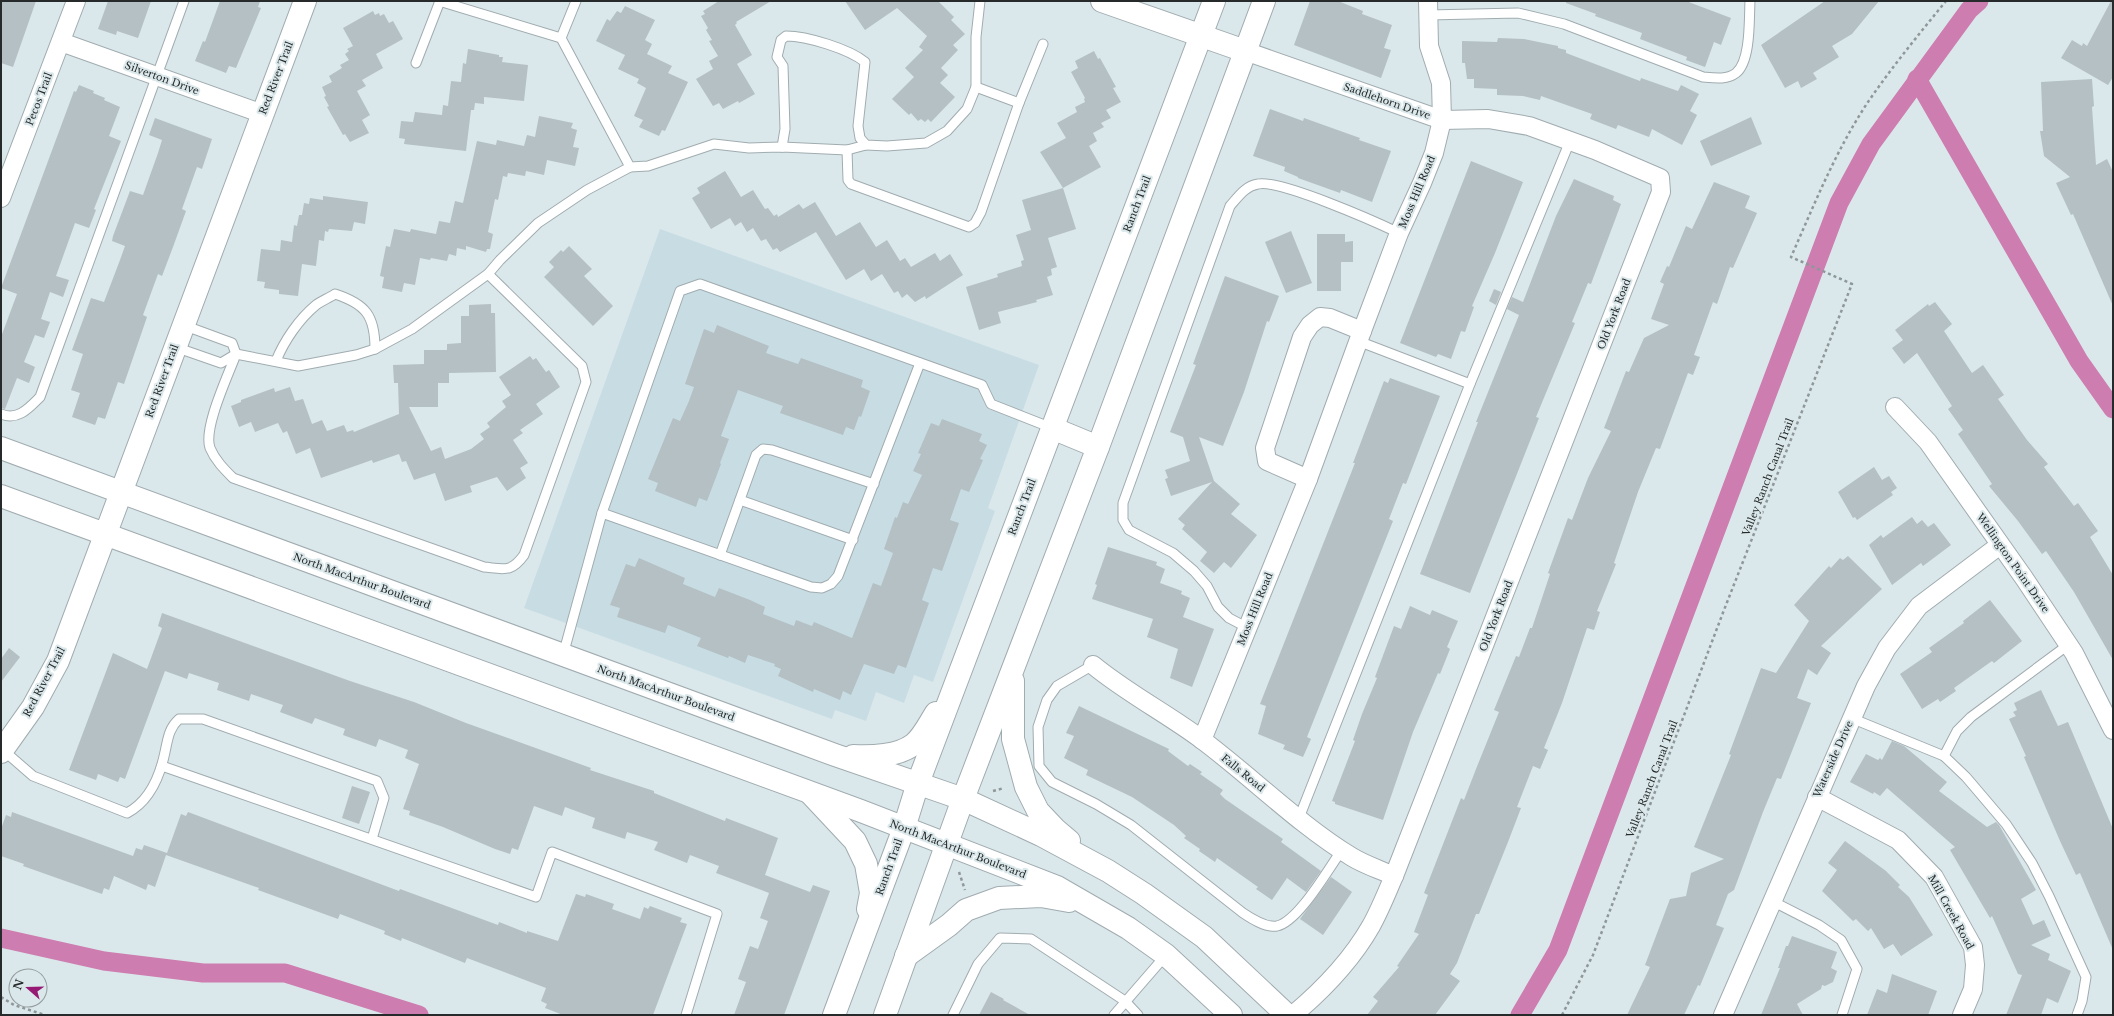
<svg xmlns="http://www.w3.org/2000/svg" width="2114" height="1016" viewBox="0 0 2114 1016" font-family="'Libre Baskerville',serif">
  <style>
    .built { fill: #c8dde3 }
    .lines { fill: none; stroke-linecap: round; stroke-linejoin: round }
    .canal { stroke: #cd7daf; stroke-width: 19 }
    .building { fill: #b4c0c3 }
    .service-casing { stroke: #a0acb0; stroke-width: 11 }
    .minor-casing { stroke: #a0acb0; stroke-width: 20 }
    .tertiary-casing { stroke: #a0acb0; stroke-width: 24 }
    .secondary-casing { stroke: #a0acb0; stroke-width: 24 }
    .path { stroke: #8e9799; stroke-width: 2.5; stroke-dasharray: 3 3; stroke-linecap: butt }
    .service { stroke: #fff; stroke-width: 9 }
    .minor { stroke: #fff; stroke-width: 18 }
    .tertiary { stroke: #fff; stroke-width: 22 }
    .secondary { stroke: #fff; stroke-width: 22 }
    .labels { text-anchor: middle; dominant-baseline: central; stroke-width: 4; stroke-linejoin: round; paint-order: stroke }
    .street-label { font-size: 10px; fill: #262a2b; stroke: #dbe8eb }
  </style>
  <rect width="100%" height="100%" fill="#dbe8eb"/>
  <polygon class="built" points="660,229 1039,365 988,508 995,511 933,682 914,675 904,703 876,692 866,721 835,710 832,719 524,608"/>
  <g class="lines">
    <g class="canal">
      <polyline points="1917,79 2079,361 2113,409"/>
      <polyline points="1,938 104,961 203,973 285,973 419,1015"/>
      <polyline points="1520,1015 1558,950 1839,203 1871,144 1969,10 1979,1"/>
    </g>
  </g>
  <g class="building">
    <polygon points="1,1 36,1 13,67 1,63"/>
    <polygon points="108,1 151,1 138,38 117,31 116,35 98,29"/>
    <polygon points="220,1 260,1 258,7 261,8 236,68 229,66 226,73 195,61 203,41 205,42"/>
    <polygon points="719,1 771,1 736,22 737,23 735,25 752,55 737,64 755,94 739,103 738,101 723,109 719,103 713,106 696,79 713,69 709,61 718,56 709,41 712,40 706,30 708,28 701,16 705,14 703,11"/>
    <polygon points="845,1 938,1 954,17 951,20 965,34 953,45 958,50 941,68 948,75 940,83 955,97 931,122 928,119 925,122 921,119 918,121 911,113 909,115 892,99 914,77 905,68 923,50 919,47 927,36 897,8 865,30"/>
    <polygon points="1310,1 1338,1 1363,11 1362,14 1392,25 1384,48 1391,50 1381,78 1294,45"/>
    <polygon points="1566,1 1686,1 1731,18 1721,45 1714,42 1705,67 1686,60 1687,57 1640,39 1642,33 1595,16 1596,14 1566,3"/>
    <polygon points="1825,1 1879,1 1852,34 1832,46 1839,57 1813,73 1817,79 1801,88 1798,81 1785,88 1761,45"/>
    <polygon points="2111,1 2113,1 2113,77 2108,85 2061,58 2072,40 2082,46 2083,43 2087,46"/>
    <polygon points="625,6 655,20 645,40 652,44 647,54 672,66 668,73 688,82 665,131 662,130 659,136 639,127 643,120 634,116 646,88 637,83 639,79 618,69 625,55 596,41 607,19 610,21 617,11 621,13"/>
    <polygon points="373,11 375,15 379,13 380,16 384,14 389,23 393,21 403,39 376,54 383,68 362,80 366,86 357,91 370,115 362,120 369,133 350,142 345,134 343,135 327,107 329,106 324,97 326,96 322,87 332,82 329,76 342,68 340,65 349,60 345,54 349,51 347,49 353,46 343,28"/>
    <polygon points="1498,38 1524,39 1558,46 1558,48 1566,50 1566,53 1640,81 1641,78 1678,91 1681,85 1699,94 1690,111 1697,115 1682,145 1652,129 1649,137 1618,125 1616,129 1590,119 1592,114 1541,96 1540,100 1523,96 1497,95 1497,89 1474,88 1474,79 1467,79 1465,63 1462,63 1462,41 1497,42"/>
    <polygon points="468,49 499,55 499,57 503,57 502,62 528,65 524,101 484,97 484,104 475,103 474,110 471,110 466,151 404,144 405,139 399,138 401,121 413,122 415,112 442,115 443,105 448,106 451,81 461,82 463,63 466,64"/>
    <polygon points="1094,51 1098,59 1100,58 1116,87 1113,88 1121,102 1106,110 1111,118 1101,123 1104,127 1093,133 1097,141 1089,146 1101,167 1063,188 1076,229 1048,238 1057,267 1051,269 1052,275 1047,277 1053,295 1036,300 1037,302 998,312 1001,323 979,330 966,287 998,277 997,274 1022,266 1021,261 1024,260 1016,235 1031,230 1022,200 1063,188 1040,152 1066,138 1057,123 1077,112 1075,107 1085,102 1084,99 1085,98 1071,72 1078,68 1075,61"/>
    <polygon points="2092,79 2094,106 2092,107 2096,165 2107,159 2113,172 2113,306 2073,214 2071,215 2056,183 2070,177 2044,156 2040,131 2043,131 2041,82"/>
    <polygon points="79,85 94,91 93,93 105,98 104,100 120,107 109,136 121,141 94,209 96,210 89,228 75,223 56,276 69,280 63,297 50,292 41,319 50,322 44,338 35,335 24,362 35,367 29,383 17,378 5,409 1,408 1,337 17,294 1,288 74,91 76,92"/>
    <polygon points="1270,109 1303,121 1304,118 1360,138 1359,140 1391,151 1372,202 1341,190 1340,193 1298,178 1298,177 1284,171 1285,167 1253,156"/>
    <polygon points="539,116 573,123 571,128 577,130 573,147 579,148 575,166 547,160 544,175 526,171 525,176 508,173 507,177 503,176 498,200 495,199 488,232 493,234 490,249 487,249 486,252 466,246 466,250 457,248 456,256 449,254 447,261 431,258 430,260 420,258 415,285 404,283 402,292 382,288 384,277 380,276 386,246 390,247 394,229 410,232 411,229 436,234 439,221 450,223 455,201 463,203 477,141 496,145 497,140 524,146 527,135 535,137"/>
    <polygon points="1751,117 1762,144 1711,166 1700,141"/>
    <polygon points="155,118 212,139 202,169 197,167 182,209 186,211 173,247 162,276 158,274 143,315 147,317 124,384 118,382 105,419 98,417 95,425 72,417 80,393 71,390 83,354 72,350 91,298 104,302 120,260 125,246 112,241 113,236 130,191 143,195 158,153 162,140 149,135"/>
    <polygon points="1471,161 1523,182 1495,253 1472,306 1474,307 1465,332 1461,331 1451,359 1438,354 1436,357 1400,343"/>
    <polygon points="725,171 741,197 753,190 765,209 768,208 774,216 777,214 778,217 799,204 803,209 815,202 836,236 860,222 876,247 887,240 900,261 905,258 911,267 935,253 940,261 950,254 963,275 926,299 925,296 915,302 907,294 902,298 898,291 894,293 882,274 871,281 864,269 846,280 816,232 780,252 777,248 773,250 766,239 761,241 753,228 747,232 741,222 735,226 730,218 711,229 692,198 700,193 697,188"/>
    <polygon points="1574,179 1614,196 1613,200 1621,204 1591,284 1588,283 1572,322 1575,323 1536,417 1539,418 1470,593 1420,574 1478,422 1476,422 1519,315 1507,309 1512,297 1523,302 1556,216"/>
    <polygon points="1714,182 1750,196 1745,208 1757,213 1733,268 1730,267 1717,304 1713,302 1694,355 1700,357 1693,375 1688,373 1660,449 1656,448 1638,492 1614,563 1616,564 1597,611 1600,612 1594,630 1587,628 1562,703 1544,748 1548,750 1540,769 1533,766 1517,807 1521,808 1508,842 1479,914 1476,914 1457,963 1450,974 1460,981 1435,1015 1367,1015 1378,1001 1373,997 1399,967 1397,966 1419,934 1414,932 1428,895 1424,893 1461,798 1464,800 1476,769 1499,712 1494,710 1516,656 1519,657 1530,628 1532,628 1550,574 1548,573 1568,518 1572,520 1588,478 1611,431 1604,428 1626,371 1629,372 1644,338 1669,325 1651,319 1664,284 1660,282 1667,266 1669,267 1686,226 1692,229"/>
    <polygon points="323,196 368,202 365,224 354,222 352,231 329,229 328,232 325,231 324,241 319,240 316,266 302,264 298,296 279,294 279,290 264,288 265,282 257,281 261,249 280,251 281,240 292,242 294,225 297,226 299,215 302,215 304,203 309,204 310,198 323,200"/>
    <polygon points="1291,231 1312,283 1286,293 1265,242"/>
    <polygon points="1317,234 1345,234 1345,242 1353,241 1353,262 1341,262 1341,291 1317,291"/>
    <polygon points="569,246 592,269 584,276 613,306 593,326 544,277 554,267 549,262 561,250 563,252"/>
    <polygon points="1225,276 1279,296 1269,322 1267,321 1244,392 1223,446 1199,437 1214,481 1240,504 1231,514 1257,535 1231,568 1224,562 1214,573 1200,561 1207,552 1182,529 1185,525 1178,519 1212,482 1171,496 1165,479 1168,478 1165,470 1190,461 1183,437 1170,432 1196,365 1193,364"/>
    <polygon points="1494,289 1501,292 1496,305 1489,301"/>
    <polygon points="1935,302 1952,324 1944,331 1972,373 1983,365 2004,395 1998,399 2027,440 2048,464 2044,467 2074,506 2078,503 2098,531 2090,537 2113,575 2113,660 2074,592 2046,551 2042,554 2018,521 1989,486 1992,484 1958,434 1963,430 1948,409 1952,406 1917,353 1904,364 1892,348 1903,340 1895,330 1928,304 1929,306"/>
    <polygon points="491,304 491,313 495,313 496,372 449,373 449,383 438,383 438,407 409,407 431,451 441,447 445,459 471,449 484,439 480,434 490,427 487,423 506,407 502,401 511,395 499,377 530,356 533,360 536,358 546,372 549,370 560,387 536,404 543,414 520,430 523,433 513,440 528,463 520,468 526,478 507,491 497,477 470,486 472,492 445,501 435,473 414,480 406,461 402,462 399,454 373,463 372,460 321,478 310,448 296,454 287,431 283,433 278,423 255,432 251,422 239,427 231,406 241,402 241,400 274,388 275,392 290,387 295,401 303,399 312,424 322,420 327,431 344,425 347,432 353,430 354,432 399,414 398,383 394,383 393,365 424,364 424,350 447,350 447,344 461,343 461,316 469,316 469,305"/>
    <polygon points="717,325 769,346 766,353 798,364 801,358 863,380 861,387 870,391 861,417 859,416 854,430 846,427 843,435 780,413 783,406 738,390 721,436 729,439 720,463 721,464 707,501 699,498 696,507 655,491 658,483 648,479 673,418 680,421 689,401 694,387 685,384 704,329 714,333"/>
    <polygon points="1390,378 1440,396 1406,484 1403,483 1389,519 1393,521 1307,737 1311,739 1303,757 1283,749 1285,745 1258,734 1266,706 1260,704 1355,463 1353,463 1384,381 1388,383"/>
    <polygon points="942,419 982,434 979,441 987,445 980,459 983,460 969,492 961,489 950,520 959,523 942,571 933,568 922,600 929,603 906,668 898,665 894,674 864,664 851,695 843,691 840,700 814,689 813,692 778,676 781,669 774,666 775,664 748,655 745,663 729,656 728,658 697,646 701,638 668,625 665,633 617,617 620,608 610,605 626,564 635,567 639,558 685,578 683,584 715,597 719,588 750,600 765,607 763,614 794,626 796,620 812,626 814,622 852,638 873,583 881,586 893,553 884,549 895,517 897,518 903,502 908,504 922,475 913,471 921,454 918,453 931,423 939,426"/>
    <polygon points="1874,467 1882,480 1889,476 1897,488 1891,492 1893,495 1857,520 1855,517 1853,518 1838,492"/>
    <polygon points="1912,517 1917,524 1922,520 1928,527 1934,523 1951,545 1923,566 1921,563 1892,585 1869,545 1881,535 1883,538"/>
    <polygon points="1108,547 1157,562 1156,565 1165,569 1160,583 1182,591 1181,594 1190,598 1183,617 1214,629 1192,687 1170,678 1178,649 1147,637 1153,619 1092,599 1097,585 1095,584"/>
    <polygon points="1848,556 1882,589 1821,646 1831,653 1817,675 1808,669 1797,698 1811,703 1781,779 1777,778 1763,812 1734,890 1728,894 1716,925 1724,928 1700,986 1698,985 1684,1015 1627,1015 1650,967 1645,965 1670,899 1686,896 1691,873 1724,859 1694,847 1731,755 1729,754 1761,668 1776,673 1809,621 1794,605 1829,566 1831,568 1840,558 1843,560"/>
    <polygon points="1990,600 2022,641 1994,663 1992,661 1954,688 1956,691 1940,702 1938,699 1922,709 1900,674 1932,652 1929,648 1964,623 1963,621"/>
    <polygon points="1410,606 1430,615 1432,610 1458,621 1447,647 1450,649 1440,674 1438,673 1413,732 1383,820 1335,804 1335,802 1332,801 1355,741 1353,740 1362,714 1377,678 1375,677 1394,626 1401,629"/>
    <polygon points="162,613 350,681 414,702 466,723 591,768 590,770 654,791 654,793 725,821 726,818 778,838 765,875 810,892 813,885 830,891 784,1015 734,1015 746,982 738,979 750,946 758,949 768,921 760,918 769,893 716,873 719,866 690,855 687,863 654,850 658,842 627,832 625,839 592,828 595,818 565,807 562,816 534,806 518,850 512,848 510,854 495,849 443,827 409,815 410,811 403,809 419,764 405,758 408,750 379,739 376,747 343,735 345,729 315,718 312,724 280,712 283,705 251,694 249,701 217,690 219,683 189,673 187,679 165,671 125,779 120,777 118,782 98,774 96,780 69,770 113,653 147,669 162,628 158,626"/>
    <polygon points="9,648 20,657 1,682 1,659"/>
    <polygon points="2041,690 2058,726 2068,722 2113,829 2113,950 2080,873 2076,875 2060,841 2024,757 2026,756 2009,719 2016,716 2013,712 2017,710 2014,703"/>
    <polygon points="1079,706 1169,749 1168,751 1188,766 1190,764 1202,772 1200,774 1223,790 1220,794 1225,799 1283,839 1281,842 1321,871 1306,892 1287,878 1272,900 1256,889 1258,887 1217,858 1215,862 1199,851 1200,849 1184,838 1186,836 1174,825 1132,797 1086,775 1088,770 1064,758 1074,736 1066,733"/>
    <polygon points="1892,741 1904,746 1947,782 1939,791 1987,827 1996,822 1999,825 2036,890 2021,899 2033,925 2044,920 2051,936 2031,945 2050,954 2048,960 2071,971 2058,1003 2047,998 2041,1015 2006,1015 2022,975 2018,974 1992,916 1990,918 1950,850 1955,847 1887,788 1880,796 1874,792 1873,794 1850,782 1866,754 1878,760 1880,758 1882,760"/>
    <polygon points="352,786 370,792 359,824 342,818"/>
    <polygon points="12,812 133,856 136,848 142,850 144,845 167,853 181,814 186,816 188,812 399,891 400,889 498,925 499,922 527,933 527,931 558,941 576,894 585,897 586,894 614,904 612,909 640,919 644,907 648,909 650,906 682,918 680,922 687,924 653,1015 563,1015 545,1008 547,1004 541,1001 546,988 467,958 465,963 402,938 401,941 384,934 385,931 340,914 338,919 258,890 259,888 166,855 155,887 148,884 146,890 114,876 109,890 104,888 102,894 23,866 24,864 1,856 1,829 6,815 11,817"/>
    <polygon points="1845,841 1886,871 1900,885 1898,887 1909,897 1933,935 1901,956 1893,944 1884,949 1871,928 1868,931 1856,919 1853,921 1822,891 1837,870 1828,863"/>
    <polygon points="1331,877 1352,892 1323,935 1300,919"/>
    <polygon points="1792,936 1837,952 1831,968 1837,971 1833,982 1825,986 1822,985 1821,989 1797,1004 1803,1015 1761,1015 1780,968 1778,968 1786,946 1788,946"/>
    <polygon points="1892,974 1937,991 1928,1015 1867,1015 1877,989 1887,993"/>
    <polygon points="991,992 1004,999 1003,1000 1030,1015 979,1015"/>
  </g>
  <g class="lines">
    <g class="service-casing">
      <g id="service">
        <polyline points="439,1 561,38"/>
        <polyline points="576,1 561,38 630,167"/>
        <path d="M1428 15 1518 13 1564 24 1703 77C1714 78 1727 80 1736 73 1751 61 1749 19 1750 1"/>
        <polyline points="416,63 440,1"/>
        <polyline points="976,87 1019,103"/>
        <path d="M782 147 785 129 783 66 777 57 781 40 786 36C807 36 849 49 865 62L858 126 860 138 866 145 887 146 926 143 947 131 967 109 976 87V37L980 1"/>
        <polyline points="847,150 848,180 851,184 969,227 975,223 981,212 1019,103 1043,44"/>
        <path d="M183 325 232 343 236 354C228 376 203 428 210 448 215 460 224 469 233 478L484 567C504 569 511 573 524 555L586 382 582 366 488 274"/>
        <polyline points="1358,341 1470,384"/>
        <polyline points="175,347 221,363 236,354"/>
        <polyline points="236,354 298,366 356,355 375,349 412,329 488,274 500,260 538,223 587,190 630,167 648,166 714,144 749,148 782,147 847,150 866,145"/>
        <path d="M276 361C284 341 299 319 316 305 321 301 329 298 335 294 366 304 375 316 375 349"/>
        <path d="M1 414C18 421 29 408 40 397L184 1"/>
        <polyline points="740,500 853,540"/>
        <polyline points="602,513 811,587 822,588 831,584 838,576 920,363"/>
        <polyline points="720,555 756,455 763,449 772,450 874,484"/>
        <path d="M1248 628 1229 618 1218 607 1207 586 1194 571 1173 553 1129 530 1123 520V503L1230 206C1238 197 1245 186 1258 184 1279 179 1376 222 1399 233"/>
        <polyline points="563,655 602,513 680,291 700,284 982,385 991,404 1052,428"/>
        <path d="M1093 665 1057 686 1047 700 1038 727 1039 766 1052 782 1096 804 1131 825 1243 913C1252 919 1266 928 1277 926 1299 921 1328 869 1342 850"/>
        <polyline points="1851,718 1944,756 1966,777 2006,824 2032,863 2049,896 2086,977 2082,1001 2077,1015"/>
        <path d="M3 750 33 776 127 813C150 801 160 776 165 752 168 738 169 728 179 719H203L377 781 384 798 372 839"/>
        <polyline points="1944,756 1957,731 1971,717 2068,645"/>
        <polyline points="162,766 536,897 552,852 717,914 686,1015"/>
        <polyline points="1299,818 1470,384 1570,141"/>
        <polyline points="1772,901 1819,925 1841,940 1857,969 1842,1015"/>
        <polyline points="953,1015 978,964 1000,938 1031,939 1125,1001 1138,1015"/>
        <polyline points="1114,1015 1166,955"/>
      </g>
    </g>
    <g class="minor-casing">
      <g id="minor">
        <polyline points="61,42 263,114"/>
        <path d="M1245 51 1442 120 1488 119 1529 126 1595 150 1660 178 1661 192 1394 876C1387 892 1380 910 1371 926 1351 961 1324 989 1293 1015"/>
        <polyline points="1,198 76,1"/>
        <polyline points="1895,407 1928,442 2024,578 2074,653 2113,730"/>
        <polyline points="1308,479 1267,461 1265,448 1302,337 1310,325 1320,317 1330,318 1362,331"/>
        <path d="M1093 665C1127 693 1166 713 1201 739 1252 777 1298 824 1352 857 1365 865 1381 870 1394 876"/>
        <polyline points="1202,740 1308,479 1362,331 1399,233 1422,183 1434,153 1442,120 1441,83 1429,46 1428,1"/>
        <polyline points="1817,797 1898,840 1934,877 1973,947 1975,965 1973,989 1962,1015"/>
        <polyline points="1723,1015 1866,686 1887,648 1919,606 2000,545"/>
      </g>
    </g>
    <g class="tertiary-casing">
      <g id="tertiary">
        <polyline points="1102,1 1245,51"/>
        <polyline points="1,752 33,707 58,661 305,1"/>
      </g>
    </g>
    <g class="secondary-casing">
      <g id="secondary">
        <polyline points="1052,428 1098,447"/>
        <polyline points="1,448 835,755 963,799 1041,835 1108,871 1144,894 1204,937 1287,1015"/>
        <polyline points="1,496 861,811 1057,887 1128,928 1166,955 1231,1015"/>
        <polyline points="1013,681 1013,739 1026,787 1038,811 1056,830 1069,841"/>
        <path d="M853 756C871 757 899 756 914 744 923 737 930 722 936 713"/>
        <polyline points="811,794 855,841 866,864 871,893 868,909"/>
        <polyline points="906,956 949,925 966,910 999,898 1041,896 1069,901"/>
        <polyline points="834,1015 904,828 918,783 1214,1"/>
        <polyline points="885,1015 963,799 1098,447 1264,1"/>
      </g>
    </g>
    <g class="path">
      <polyline points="993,791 1004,788"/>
      <polyline points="959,872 965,890"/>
      <polyline points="1,997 14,1005 45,1015"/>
      <path d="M1562 1015 1593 955 1724 610 1852 284 1791 257C1814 205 1836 150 1868 102 1892 67 1919 34 1946 1"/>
    </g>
    <use href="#service" class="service"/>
    <use href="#minor" class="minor"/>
    <use href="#tertiary" class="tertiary"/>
    <use href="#secondary" class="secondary"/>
  </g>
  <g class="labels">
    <g class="street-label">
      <text transform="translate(162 78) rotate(20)">Silverton Drive</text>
      <text transform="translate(276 78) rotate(-69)">Red River Trail</text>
      <text transform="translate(39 99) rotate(-69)">Pecos Trail</text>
      <text transform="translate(1387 101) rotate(19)">Saddlehorn Drive</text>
      <text transform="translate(1417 192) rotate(-67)">Moss Hill Road</text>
      <text transform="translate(1137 204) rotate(-69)">Ranch Trail</text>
      <text transform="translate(1614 314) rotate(-69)">Old York Road</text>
      <text transform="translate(162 381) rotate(-70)">Red River Trail</text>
      <text transform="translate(1768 477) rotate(-69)">Valley Ranch Canal Trail</text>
      <text transform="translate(1022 507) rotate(-69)">Ranch Trail</text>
      <text transform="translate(2013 563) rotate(55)">Wellington Point Drive</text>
      <text transform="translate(362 581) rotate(20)">North MacArthur Boulevard</text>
      <text transform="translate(1255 609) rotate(-68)">Moss Hill Road</text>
      <text transform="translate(1496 616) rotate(-69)">Old York Road</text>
      <text transform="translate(44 682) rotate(-62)">Red River Trail</text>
      <text transform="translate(666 693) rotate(20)">North MacArthur Boulevard</text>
      <text transform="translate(1833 759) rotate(-66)">Waterside Drive</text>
      <text transform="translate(1243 773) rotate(39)">Falls Road</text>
      <text transform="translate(1652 779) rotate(-69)">Valley Ranch Canal Trail</text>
      <text transform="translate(958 849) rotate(21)">North MacArthur Boulevard</text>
      <text transform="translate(889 867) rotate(-70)">Ranch Trail</text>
      <text transform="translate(1951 912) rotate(61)">Mill Creek Road</text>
    </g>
  </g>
  <rect width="2114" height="1016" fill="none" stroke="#262a2b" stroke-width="4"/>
  <g transform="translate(28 988) rotate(290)"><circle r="19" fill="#dbe8eb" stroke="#939c9e"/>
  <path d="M0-3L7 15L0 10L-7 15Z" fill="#961a74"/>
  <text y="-6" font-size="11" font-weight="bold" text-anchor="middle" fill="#262a2b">N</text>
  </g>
</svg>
